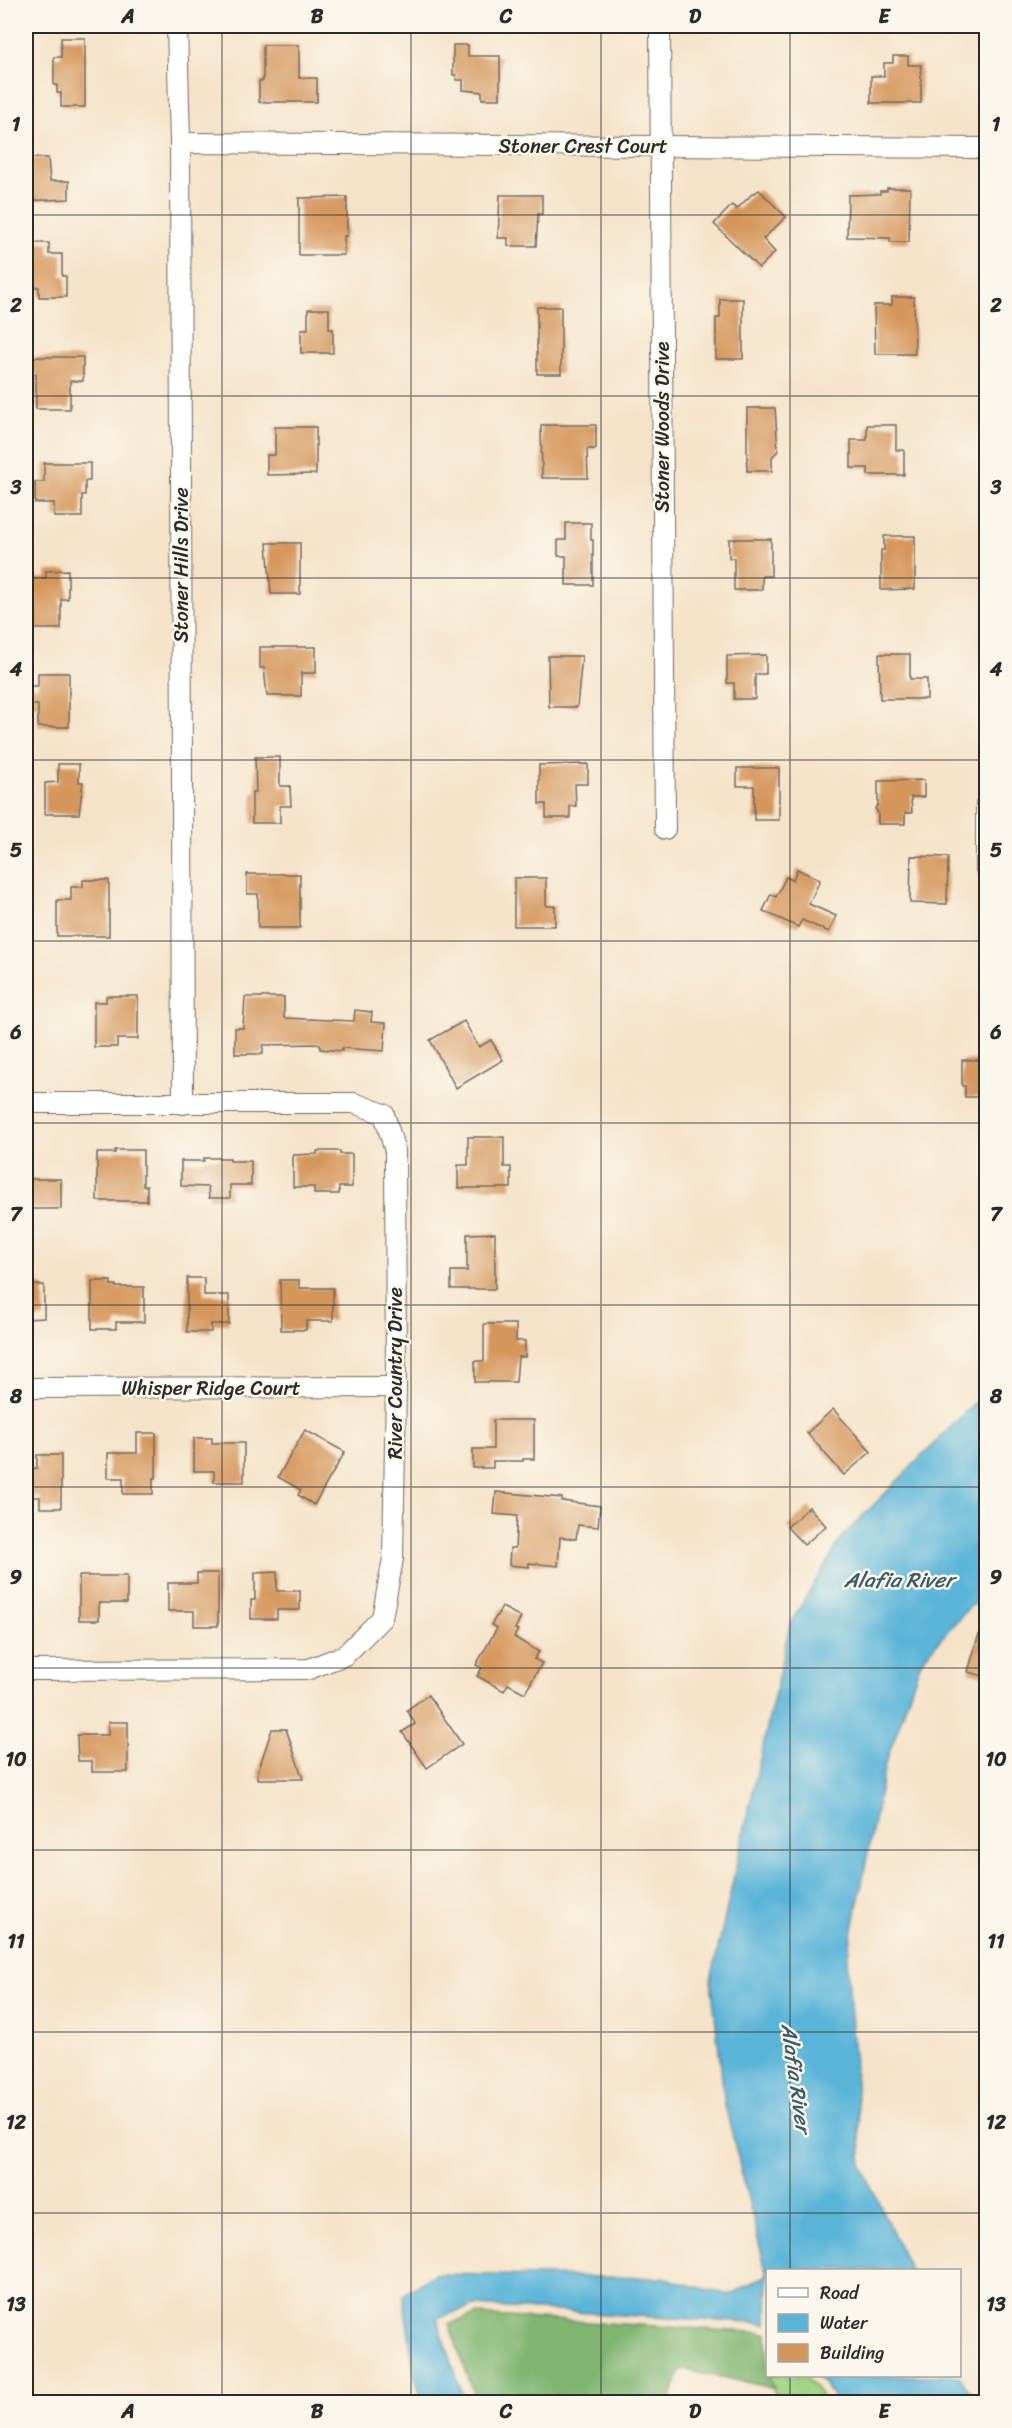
<svg xmlns="http://www.w3.org/2000/svg" width="1012" height="2428" viewBox="0 0 1012 2428" font-family="Sriracha,sans-serif">
  <style>
    .green { fill: #a0d383; stroke: #667f57; stroke-width: 1.5 }
    .forest { fill: #80b571; stroke: #56704e; stroke-width: 1.5 }
    .water { fill: #5ab4d8; stroke: #427082; stroke-width: 1.5 }
    .building { fill: #d5965c }
    .lines { fill: none; stroke-linecap: round; stroke-linejoin: round }
    .minor-casing { stroke: #726b62; stroke-width: 22 }
    .minor { stroke: #fff; stroke-width: 20 }
    .grid { fill: none; stroke: #2b2b2b; stroke-width: 1.5; stroke-opacity: 0.55 }
    .labels { text-anchor: middle; dominant-baseline: central; stroke-width: 5; stroke-linejoin: round; paint-order: stroke }
    .street-label { font-size: 20px; fill: #2b2b2b; stroke: #fbf7ec }
    .water-label { font-size: 21px; font-style: italic; fill: #3b5b68; stroke: #fbf7ec }
    .neatline { fill: none; stroke: #2b2b2b; stroke-width: 2 }
    .grid-label { font-size: 20px; text-anchor: middle; font-weight: bold; fill: #2b2b2b }
  </style>
  <rect width="100%" height="100%" fill="#fbf7ec"/>
  <filter id="ink" filterUnits="userSpaceOnUse"><feTurbulence type="fractalNoise" baseFrequency=".0167" numOctaves="2"/><feDisplacementMap in="SourceGraphic" scale="12" xChannelSelector="R" yChannelSelector="G"/><feConvolveMatrix kernelMatrix="1 2 1 2 8 2 1 2 1" color-interpolation-filters="sRGB"/></filter>
  <filter id="wash" filterUnits="userSpaceOnUse"><feTurbulence type="fractalNoise" baseFrequency=".008" numOctaves="4" result="noise"/><feDisplacementMap in="SourceGraphic" scale="24" xChannelSelector="R" yChannelSelector="G"/><feGaussianBlur stdDeviation="1.35" result="paint"/><feColorMatrix in="noise" values="0 0 0 0 0 0 0 0 0 0 0 0 0 0 0 0 0 1.4 0 .05"/><feComposite in="paint" operator="in"/></filter>
  <g filter="url(#wash)">
    <rect width="100%" height="100%" fill="#f5e3c9"/>
    <polygon class="green" points="770,2376 806,2376 826,2402 777,2402"/>
    <polygon class="forest" points="476,2315 767,2333 768,2376 770,2376 774,2388 681,2369 669,2402 477,2402 449,2324"/>
    <g class="water">
      <polygon points="986,1391 986,1597 969,1607 921,1661 885,1765 847,1959 862,2167 910,2270 768,2270 767,2324 475,2306 437,2318 465,2402 423,2402 415,2377 403,2295 434,2274 663,2278 729,2295 767,2275 725,2105 711,1980 790,1624 843,1536"/>
      <polygon points="817,2376 959,2376 979,2402 837,2402"/>
    </g>
    <g id="blocks">
      <g class="building">
        <polygon points="61,38 85,38 85,107 61,107 61,93 57,93 57,85 54,85 54,57 61,57"/>
        <polygon points="263,45 299,45 299,78 317,78 317,102 259,102 259,81 263,81"/>
        <polygon points="453,45 468,45 468,56 500,56 500,99 482,99 482,92 463,90 463,80 456,80 456,75 453,75"/>
        <polygon points="893,56 908,56 908,65 921,65 921,103 871,103 871,76 884,76 884,63 893,63"/>
        <polygon points="26,158 48,158 50,181 69,181 69,199 26,201"/>
        <polygon points="887,188 910,188 909,242 890,242 890,238 847,237 848,195 880,194 880,191 887,191"/>
        <polygon points="759,190 786,217 763,239 775,252 759,268 714,224 732,205 737,209 754,192 755,193"/>
        <polygon points="500,195 542,195 542,214 538,214 536,246 508,246 508,238 498,238"/>
        <polygon points="347,197 347,236 344,236 344,255 299,255 299,198"/>
        <polygon points="33,243 49,243 49,254 62,254 62,276 66,276 66,297 39,297 39,287 30,287 30,254 33,254"/>
        <polygon points="892,297 914,297 915,354 875,354 874,305 892,305"/>
        <polygon points="720,299 743,299 743,359 716,359 716,318 720,318"/>
        <rect x="537" y="307" width="24" height="67"/>
        <polygon points="308,309 329,309 329,329 333,329 333,353 301,353 301,329 308,329"/>
        <polygon points="26,357 83,357 83,381 70,381 70,409 36,409 36,374 26,374"/>
        <polygon points="747,408 775,408 778,451 772,457 772,471 747,471"/>
        <polygon points="541,425 596,425 596,449 587,449 588,478 542,478"/>
        <polygon points="867,425 896,425 896,450 904,450 904,475 868,475 868,468 851,468 851,440 867,440"/>
        <polygon points="275,427 316,427 316,474 267,475 267,455 275,455"/>
        <polygon points="44,463 90,463 90,481 85,481 85,495 82,495 82,517 54,517 54,503 35,503 35,482 44,482"/>
        <polygon points="566,523 591,523 591,540 593,540 593,585 566,585 566,556 558,556 558,540 566,540"/>
        <polygon points="884,536 915,536 915,589 881,590 881,550 884,550"/>
        <polygon points="729,539 771,539 771,576 762,576 762,590 734,590 734,558 729,558"/>
        <polygon points="267,543 300,543 300,594 271,594"/>
        <polygon points="68,570 68,599 61,599 61,629 26,629 26,578 46,578 46,571"/>
        <polygon points="260,647 316,647 316,673 301,673 301,696 267,696 264,668 260,668"/>
        <polygon points="879,654 910,654 910,679 927,679 927,699 880,699"/>
        <polygon points="766,655 766,674 755,674 755,699 734,699 734,683 727,683 727,656"/>
        <polygon points="548,656 582,656 577,707 549,707"/>
        <polygon points="38,673 69,673 69,727 38,727 38,705 28,705 28,686 38,686"/>
        <polygon points="255,757 280,757 280,786 290,786 291,806 280,806 280,823 252,823 252,792 256,792"/>
        <polygon points="58,764 79,764 79,782 83,782 79,814 45,814 45,783 58,782"/>
        <polygon points="588,764 588,784 575,784 576,806 570,806 570,818 546,818 546,804 539,804 539,765"/>
        <polygon points="737,768 779,768 779,820 754,820 754,786 737,786"/>
        <polygon points="924,780 924,797 911,797 912,813 905,813 905,824 878,824 878,813 875,808 878,805 878,781"/>
        <polygon points="911,856 948,857 947,904 910,903"/>
        <polygon points="797,869 820,880 809,904 836,916 829,932 802,920 798,927 763,911 771,894 776,897 786,877 793,880"/>
        <polygon points="247,874 300,874 300,928 258,928 258,894 247,894"/>
        <polygon points="514,878 546,878 546,906 555,906 555,926 514,926"/>
        <polygon points="83,880 109,880 109,936 57,936 57,900 71,900 71,887 83,887"/>
        <polygon points="106,996 138,996 138,1039 117,1039 117,1047 94,1047 94,1002 106,1002"/>
        <polygon points="245,997 284,997 284,1018 354,1021 355,1010 372,1012 371,1022 386,1023 384,1051 342,1048 342,1051 320,1049 320,1044 263,1045 263,1054 235,1054 235,1028 243,1028"/>
        <polygon points="464,1021 479,1047 491,1040 503,1060 456,1088 430,1040"/>
        <polygon points="962,1060 986,1060 986,1097 965,1097 965,1086 962,1086"/>
        <polygon points="468,1137 504,1137 504,1167 511,1167 511,1188 458,1188 458,1165 468,1165"/>
        <polygon points="115,1150 143,1150 143,1186 147,1186 147,1201 97,1201 97,1153 115,1153"/>
        <polygon points="317,1151 340,1151 340,1154 352,1154 352,1187 339,1187 339,1194 314,1194 314,1187 293,1187 293,1155 317,1154"/>
        <polygon points="204,1158 230,1158 230,1161 251,1161 251,1185 230,1185 230,1198 209,1198 208,1187 181,1186 181,1161 204,1161"/>
        <rect x="26" y="1179" width="35" height="30"/>
        <polygon points="495,1233 495,1289 451,1289 451,1271 467,1271 467,1234"/>
        <polygon points="187,1278 204,1278 204,1295 229,1295 229,1324 211,1324 211,1332 187,1332"/>
        <polygon points="280,1280 299,1280 299,1288 333,1288 333,1321 306,1321 306,1330 281,1330"/>
        <polygon points="92,1281 111,1281 111,1285 116,1285 116,1287 144,1287 144,1322 116,1322 116,1329 92,1329"/>
        <polygon points="26,1285 44,1285 44,1318 26,1319"/>
        <polygon points="484,1324 516,1324 516,1341 525,1341 525,1357 518,1357 516,1382 475,1382 475,1361 484,1361"/>
        <polygon points="833,1409 871,1452 844,1475 807,1433"/>
        <polygon points="493,1420 534,1420 534,1459 523,1459 523,1461 493,1461 493,1468 473,1468 473,1449 493,1449"/>
        <polygon points="305,1430 345,1452 314,1505 298,1495 301,1490 278,1477"/>
        <polygon points="137,1433 156,1433 156,1478 153,1478 153,1494 123,1494 123,1478 108,1478 108,1453 137,1453"/>
        <polygon points="194,1438 212,1438 212,1443 244,1443 244,1482 214,1482 214,1471 194,1471"/>
        <polygon points="37,1455 61,1455 61,1508 40,1508 40,1497 26,1497 26,1470 37,1468"/>
        <polygon points="496,1492 562,1498 562,1501 600,1506 598,1527 578,1525 576,1539 560,1537 558,1566 529,1563 529,1567 509,1565 510,1548 515,1548 517,1516 494,1514"/>
        <polygon points="809,1507 826,1526 804,1545 787,1527"/>
        <polygon points="277,1572 277,1591 300,1591 300,1610 277,1610 277,1619 251,1619 251,1600 255,1600 255,1573"/>
        <polygon points="197,1573 218,1573 218,1626 194,1626 194,1611 168,1611 168,1583 197,1583"/>
        <polygon points="79,1576 127,1576 127,1603 99,1603 99,1620 79,1620"/>
        <polygon points="502,1607 521,1617 515,1629 518,1630 514,1637 539,1652 534,1659 542,1663 525,1693 508,1684 504,1691 477,1676 482,1668 476,1665 497,1628 491,1625"/>
        <polygon points="982,1623 987,1623 987,1677 968,1672"/>
        <polygon points="428,1695 462,1744 427,1768 402,1732 415,1724 407,1710"/>
        <polygon points="108,1722 128,1722 128,1772 92,1772 92,1761 78,1761 77,1735 108,1735"/>
        <polygon points="272,1729 286,1729 303,1779 258,1779 258,1771"/>
      </g>
    </g>
  </g>
  <g filter="url(#ink)">
    <use href="#blocks" fill-opacity="0" stroke="#726b62" stroke-width="1.5"/>
    <g class="lines">
      <g class="minor-casing">
        <g id="minor">
          <polyline points="177,26 180,143 183,1104"/>
          <polyline points="660,26 665,829"/>
          <polyline points="180,143 986,148"/>
          <polyline points="986,804 986,869"/>
          <polyline points="26,1103 354,1103 384,1114 395,1151 396,1387 393,1559 382,1618 345,1655 309,1669 26,1670"/>
          <polyline points="26,1388 396,1387"/>
        </g>
      </g>
      <use href="#minor" class="minor"/>
    </g>
  </g>
  <path class="grid" d="M222 26V2402M411 26V2402M601 26V2402M790 26V2270M26 215H986M26 396H986M26 578H986M26 760H986M26 941H986M26 1123H986M26 1305H986M26 1487H986M26 1668H986M26 1850H986M26 2032H986M26 2213H986M790 2376V2402"/>
  <g class="labels">
    <g class="street-label">
      <text x="583" y="146">Stoner Crest Court</text>
      <text transform="translate(662 427) rotate(-90)">Stoner Woods Drive</text>
      <text transform="translate(181 565) rotate(-90)">Stoner Hills Drive</text>
      <text transform="translate(395 1373) rotate(-90)">River Country Drive</text>
      <text x="211" y="1388">Whisper Ridge Court</text>
    </g>
    <g class="water-label">
      <text x="899" y="1580">Alafia River</text>
      <text transform="translate(796 2078) rotate(82)">Alafia River</text>
    </g>
  </g>
  <rect width="1012" height="2428" fill="none" stroke="#fbf7ec" stroke-width="66"/>
  <rect x="766" y="2269" width="195" height="108" fill="#fbf7ec" stroke="#a8a59f" stroke-width="1.5"/>
  <rect x="778" y="2288" width="30" height="9" fill="#ffffff" stroke="#a8a59f" stroke-width="1.5"/>
  <text x="820" y="2299" font-size="18" fill="#2b2b2b">Road</text>
  <rect x="778" y="2314" width="30" height="18" fill="#5ab4d8" stroke="#a8a59f" stroke-width="1.5"/>
  <text x="820" y="2329" font-size="18" fill="#2b2b2b">Water</text>
  <rect x="778" y="2344" width="30" height="18" fill="#d5965c" stroke="#a8a59f" stroke-width="1.5"/>
  <text x="820" y="2359" font-size="18" fill="#2b2b2b">Building</text>
  <rect x="33" y="33" width="946" height="2362" class="neatline"/>
  <g class="grid-label">
    <text x="128" y="23">A</text>
    <text x="317" y="23">B</text>
    <text x="506" y="23">C</text>
    <text x="695" y="23">D</text>
    <text x="884" y="23">E</text>
    <text x="16" y="131">1</text>
    <text x="996" y="131">1</text>
    <text x="16" y="312">2</text>
    <text x="996" y="312">2</text>
    <text x="16" y="494">3</text>
    <text x="996" y="494">3</text>
    <text x="16" y="676">4</text>
    <text x="996" y="676">4</text>
    <text x="16" y="857">5</text>
    <text x="996" y="857">5</text>
    <text x="16" y="1039">6</text>
    <text x="996" y="1039">6</text>
    <text x="16" y="1221">7</text>
    <text x="996" y="1221">7</text>
    <text x="16" y="1403">8</text>
    <text x="996" y="1403">8</text>
    <text x="16" y="1584">9</text>
    <text x="996" y="1584">9</text>
    <text x="16" y="1766">10</text>
    <text x="996" y="1766">10</text>
    <text x="16" y="1948">11</text>
    <text x="996" y="1948">11</text>
    <text x="16" y="2129">12</text>
    <text x="996" y="2129">12</text>
    <text x="16" y="2311">13</text>
    <text x="996" y="2311">13</text>
    <text x="128" y="2418">A</text>
    <text x="317" y="2418">B</text>
    <text x="506" y="2418">C</text>
    <text x="695" y="2418">D</text>
    <text x="884" y="2418">E</text>
  </g>
</svg>
